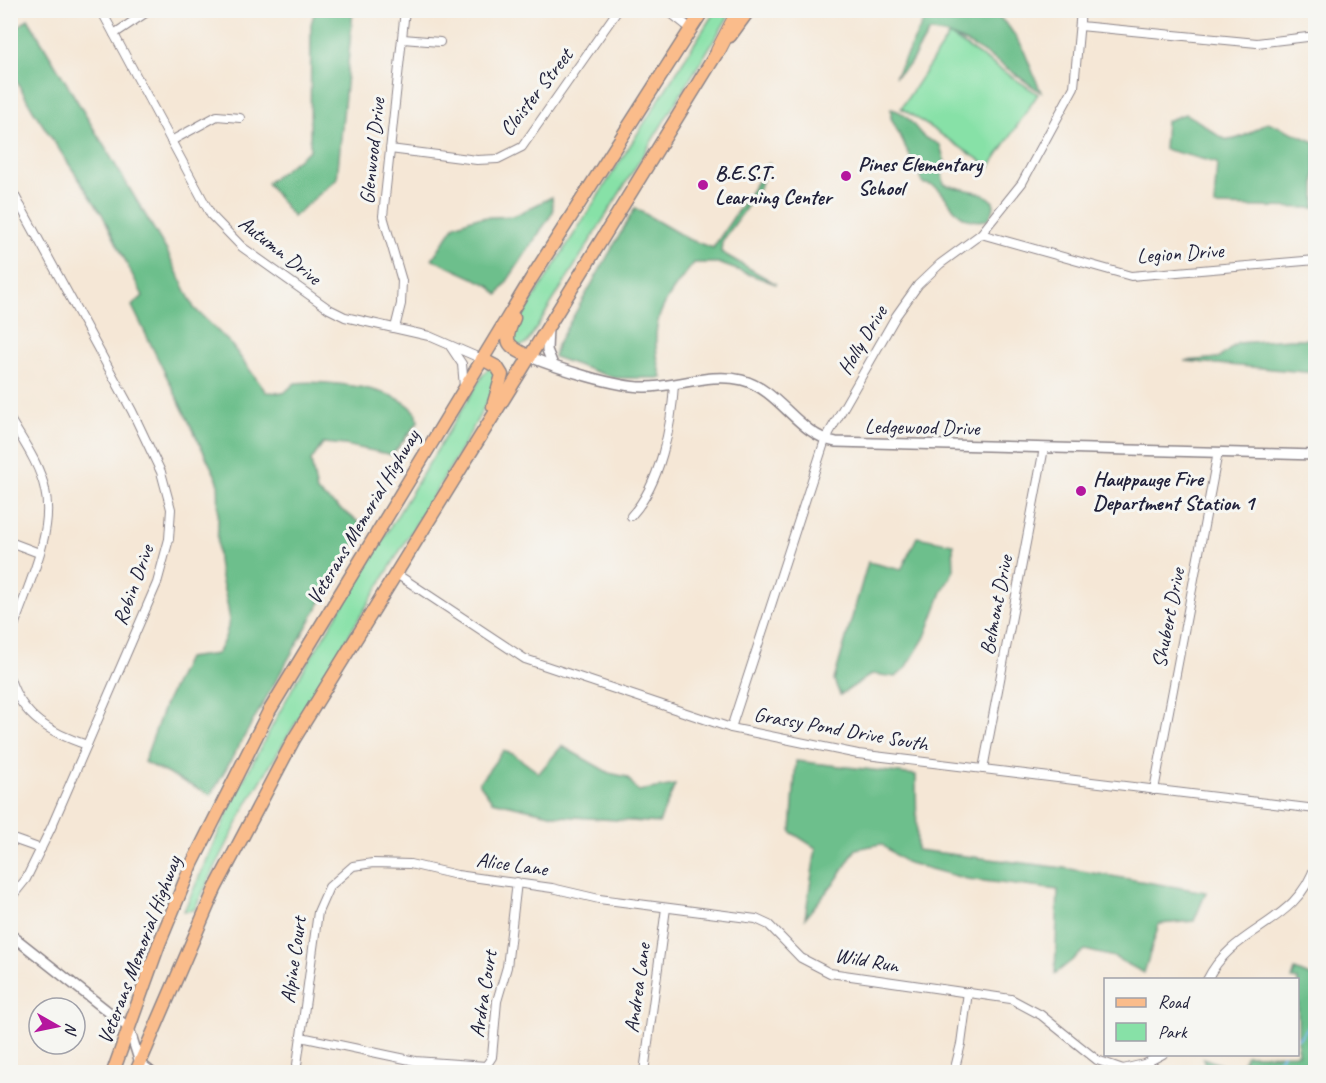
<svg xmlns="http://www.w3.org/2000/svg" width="1326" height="1083" viewBox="0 0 1326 1083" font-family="Caveat,sans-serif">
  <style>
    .green { fill: #87e1a7; stroke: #548271; stroke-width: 1.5 }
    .forest { fill: #6dbf8c; stroke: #487064; stroke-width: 1.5 }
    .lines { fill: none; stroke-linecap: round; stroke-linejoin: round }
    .stream { stroke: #85bbf4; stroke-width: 2 }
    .minor-casing { stroke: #8c8488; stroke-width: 10 }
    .tertiary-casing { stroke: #8c8488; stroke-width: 12 }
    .primary-casing { stroke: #8c8488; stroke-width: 15 }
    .trunk-casing { stroke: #8c8488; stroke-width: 15 }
    .motorway-casing { stroke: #8c8488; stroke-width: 16 }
    .minor { stroke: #fff; stroke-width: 8 }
    .tertiary { stroke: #fff; stroke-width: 9 }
    .primary { stroke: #fabc8b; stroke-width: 12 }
    .trunk { stroke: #fabc8b; stroke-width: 12 }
    .motorway { stroke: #fabc8b; stroke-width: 14 }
    .poi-dot { fill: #b5179e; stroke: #f6f6f2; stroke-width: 2 }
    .labels { text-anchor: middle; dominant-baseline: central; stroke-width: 6; stroke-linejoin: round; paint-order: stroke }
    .street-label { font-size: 21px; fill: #22223b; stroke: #f6f6f2 }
    .poi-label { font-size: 21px; font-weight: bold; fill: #22223b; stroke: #f6f6f2; text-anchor: start }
  </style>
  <rect width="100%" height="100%" fill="#f6f6f2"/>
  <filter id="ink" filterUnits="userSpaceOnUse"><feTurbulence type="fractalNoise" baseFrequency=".0167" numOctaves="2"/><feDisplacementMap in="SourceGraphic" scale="12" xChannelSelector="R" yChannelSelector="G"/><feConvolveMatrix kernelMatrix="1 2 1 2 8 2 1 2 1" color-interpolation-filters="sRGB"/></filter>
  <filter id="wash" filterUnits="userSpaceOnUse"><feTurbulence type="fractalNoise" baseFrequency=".008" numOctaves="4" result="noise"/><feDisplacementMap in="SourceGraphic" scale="24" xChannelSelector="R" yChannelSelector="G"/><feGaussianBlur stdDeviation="1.35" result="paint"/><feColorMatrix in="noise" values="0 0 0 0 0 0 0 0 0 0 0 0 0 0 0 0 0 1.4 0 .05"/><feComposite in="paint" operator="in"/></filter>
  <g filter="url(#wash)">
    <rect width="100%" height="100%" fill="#f5e7d6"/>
    <g class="green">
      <polygon points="715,11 732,11 527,343 519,347 510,336 511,334"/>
      <polygon points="949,35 1038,94 990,167 901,108"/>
      <polygon points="490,367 497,370 495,387 462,448 248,802 194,910 184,911 237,792 293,687 484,373"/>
    </g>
    <g class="forest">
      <polygon points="315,11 353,11 337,179 293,217 267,183 310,150 311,24"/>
      <path d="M929 11H993L1009 27 1022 46 1041 92C1011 73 965 32 929 32L909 65 895 77Z"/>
      <path d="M28 19 167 251 194 308 230 343 266 392 284 393 295 383C325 380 399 387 417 414L418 422 392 455 345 445 323 443 311 461 317 492 364 526 211 795 144 762 165 704 187 658 217 654C241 613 222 601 218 560 216 534 220 508 218 481L132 306 143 296 102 214 33 110 11 71V33Z"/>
      <path d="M891 109C907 112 912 125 923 136 927 140 934 141 940 145L946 166 942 175 944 184C959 191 1013 190 987 220 946 227 952 184 924 184L891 118Z"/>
      <path d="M1185 114C1228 134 1216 156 1268 122L1315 142V208L1214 206 1217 163 1164 149 1166 121Z"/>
      <path d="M770 162 758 191 722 242 721 252 776 284 718 263H694C660 305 647 323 662 378H614L554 357 557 345 635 208 688 239 713 248Z"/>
      <polygon points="552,197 553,212 498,295 489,285 432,259 455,225 474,218 514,216"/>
      <polygon points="1290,339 1315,339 1315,373 1185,361 1219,358 1238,343"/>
      <polygon points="917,537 953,544 954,570 942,592 925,637 906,668 896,677 872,674 840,695 834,680 868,562 901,570"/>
      <polygon points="562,746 609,773 627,777 638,791 675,785 659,823 559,816 492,801 479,783 503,751 513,754 539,773"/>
      <polygon points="796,761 916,775 917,850 1064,868 1206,892 1194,921 1159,924 1144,973 1114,957 1085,950 1055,974 1058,890 967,879 905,862 881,844 856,849 837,879 805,918 816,848 791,832"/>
      <polygon points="1295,970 1315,978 1315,1072 1207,1072 1203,1058 1238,1071 1246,1055 1298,1054 1298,980 1292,979"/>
    </g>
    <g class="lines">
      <g class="stream">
        <polyline points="1298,1039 1316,1018"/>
        <polyline points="1267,1072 1283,1054"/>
      </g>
    </g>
  </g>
  <g filter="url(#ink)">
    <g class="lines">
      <g class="minor-casing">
        <g id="minor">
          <polyline points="101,10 211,215 242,247 329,309 345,317 429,336 482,359"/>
          <polyline points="667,10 691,29"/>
          <polyline points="1080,26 1257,43 1316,36"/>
          <polyline points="114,34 150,10"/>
          <polyline points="403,39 440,42"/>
          <polyline points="171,141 217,116 240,118"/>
          <polyline points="390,149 477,160 498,159 522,147 618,10"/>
          <polyline points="10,187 132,411 161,472 171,509 169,539 157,583 51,828 26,879 10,899"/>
          <polyline points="10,214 21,207"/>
          <polyline points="981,234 1131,276 1316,260"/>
          <polyline points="395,328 401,304 402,281 383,216 405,10"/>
          <polyline points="450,346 462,364 464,387"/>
          <path d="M10 419C23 441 40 465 45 490 56 534 23 595 10 638"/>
          <path d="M631 516C660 485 672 425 674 384"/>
          <polyline points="10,542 39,553"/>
          <polyline points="395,573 525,659 731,728 858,754 1316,809"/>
          <path d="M10 679C23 718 51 733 87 745"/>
          <polyline points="731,728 825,440 896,316 918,285 940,264 981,234 1022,183 1074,87 1081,10"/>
          <polyline points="983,769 1044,448"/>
          <polyline points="1154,790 1218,452"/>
          <polyline points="10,838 41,849"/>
          <path d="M1207 980C1234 925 1297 926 1316 863"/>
          <polyline points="301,1037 415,1061 486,1066 492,1057 497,1001 507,967 517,882"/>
          <polyline points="296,1072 318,912 329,887 353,866 373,863 410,864 457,875 552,888 599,899 756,919 769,925 801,958 830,973 1011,999 1041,1015 1097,1060 1123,1069 1144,1064 1163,1054"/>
          <polyline points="644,1072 666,908"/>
          <polyline points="954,1072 961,1044 968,992"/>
        </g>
      </g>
      <g class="tertiary-casing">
        <g id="tertiary">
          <polyline points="548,327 547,350 553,365"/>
          <path d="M530 357C557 368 618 388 646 387 677 387 711 372 742 380 780 390 798 435 836 442L1316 455"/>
          <polyline points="10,934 129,1028 140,1063 151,1072"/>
        </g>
      </g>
      <g class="primary-casing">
        <polyline id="primary" points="730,36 749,10"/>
      </g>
      <g class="trunk-casing">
        <g id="trunk">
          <path d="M514 318C503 343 506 345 530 357"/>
          <polyline points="482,359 497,367 502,375 493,406"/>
          <polyline points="113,1072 159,944 192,864 268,713 531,279 703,10"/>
          <polyline points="136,1072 215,889 294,739 718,51"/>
        </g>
      </g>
      <g class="motorway-casing">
        <polyline id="motorway" points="718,51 739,10"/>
      </g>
      <use href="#minor" class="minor"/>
      <use href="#tertiary" class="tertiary"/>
      <use href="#primary" class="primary"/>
      <use href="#trunk" class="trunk"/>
      <use href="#motorway" class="motorway"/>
    </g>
  </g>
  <g class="poi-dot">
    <circle cx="846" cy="176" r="6"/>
    <circle cx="703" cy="185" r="6"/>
    <circle cx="1081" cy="491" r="6"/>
  </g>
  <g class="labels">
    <g class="street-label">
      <text transform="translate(536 92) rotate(-52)">Cloister Street</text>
      <text transform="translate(372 151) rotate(-84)">Glenwood Drive</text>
      <text transform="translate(280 250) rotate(38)">Autumn Drive</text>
      <text transform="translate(1180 253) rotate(-4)">Legion Drive</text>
      <text transform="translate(862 340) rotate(-59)">Holly Drive</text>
      <text transform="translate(922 427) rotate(1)">Ledgewood Drive</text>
      <text transform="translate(363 517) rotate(-59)">Veterans Memorial Highway</text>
      <text transform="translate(133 585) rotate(-70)">Robin Drive</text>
      <text transform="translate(996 605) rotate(-79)">Belmont Drive</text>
      <text transform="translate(1168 618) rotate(-79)">Shubert Drive</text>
      <text transform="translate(841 729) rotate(10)">Grassy Pond Drive South</text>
      <text transform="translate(512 864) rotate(8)">Alice Lane</text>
      <text transform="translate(139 950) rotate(-69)">Veterans Memorial Highway</text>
      <text transform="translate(293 960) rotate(-82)">Alpine Court</text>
      <text transform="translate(867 960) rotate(10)">Wild Run</text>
      <text transform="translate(637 988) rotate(-82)">Andrea Lane</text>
      <text transform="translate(483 994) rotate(-81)">Ardra Court</text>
    </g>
    <g class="poi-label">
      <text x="858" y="164">Pines Elementary<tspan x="858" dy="24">School</tspan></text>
      <text x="715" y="173">B.E.S.T.<tspan x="715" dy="24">Learning Center</tspan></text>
      <text x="1093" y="479">Hauppauge Fire<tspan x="1093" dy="24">Department Station 1</tspan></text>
    </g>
  </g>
  <rect width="1326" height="1083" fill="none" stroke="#f6f6f2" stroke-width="36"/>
  <rect x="1104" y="978" width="195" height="78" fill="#f6f6f2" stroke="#a1a1a9" stroke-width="1.5"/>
  <rect x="1116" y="998" width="30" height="9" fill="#fabc8b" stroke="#a1a1a9" stroke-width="1.5"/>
  <text x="1158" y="1008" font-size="18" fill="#22223b">Road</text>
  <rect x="1116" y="1023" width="30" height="18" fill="#87e1a7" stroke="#a1a1a9" stroke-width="1.5"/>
  <text x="1158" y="1038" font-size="18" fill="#22223b">Park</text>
  <g transform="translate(57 1026) rotate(99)"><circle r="28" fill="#f6f6f2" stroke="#a1a1a9" stroke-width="1.5"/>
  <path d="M0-4.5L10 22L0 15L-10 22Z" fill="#b5179e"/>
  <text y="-9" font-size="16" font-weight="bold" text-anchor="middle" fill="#22223b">N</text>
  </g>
</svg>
